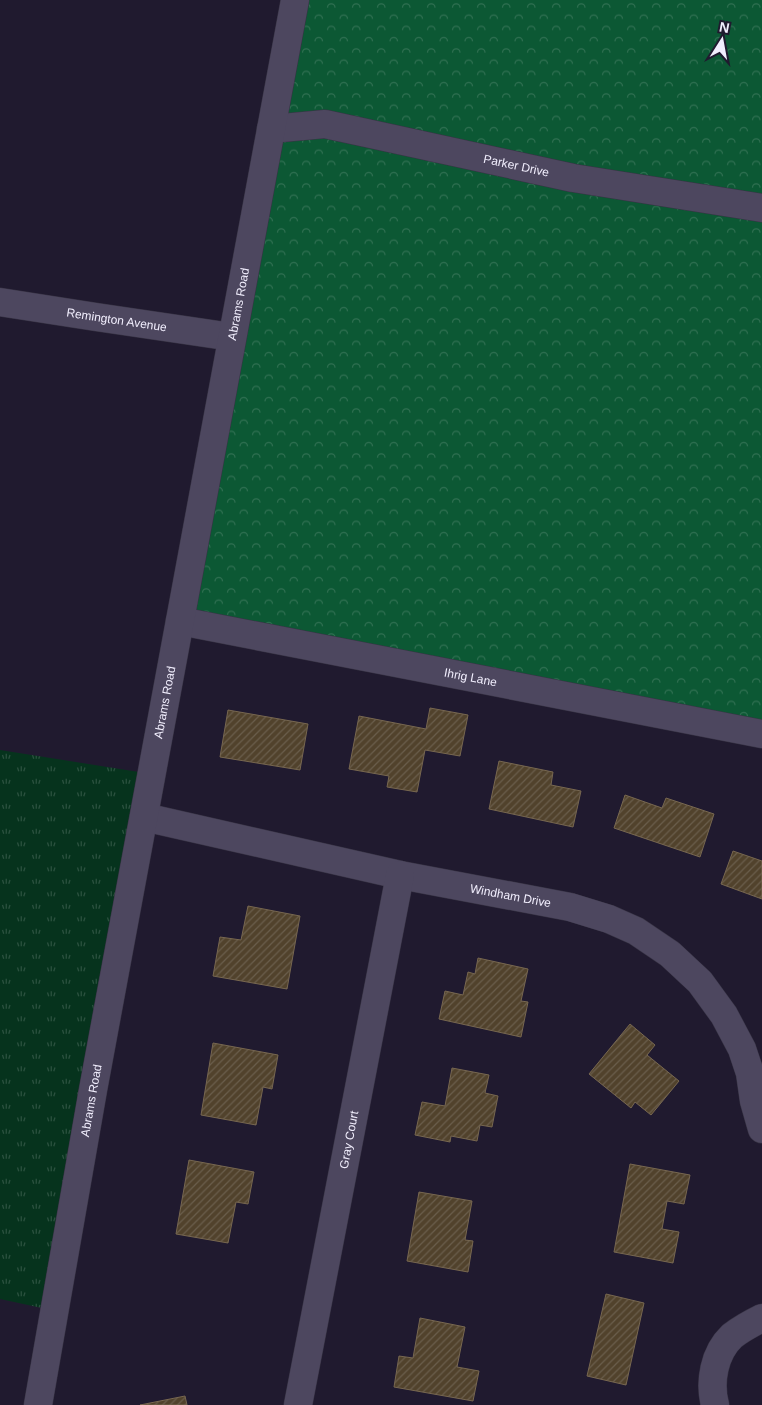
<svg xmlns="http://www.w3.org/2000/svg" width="762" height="1405" viewBox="0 0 762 1405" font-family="Arial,sans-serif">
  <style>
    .grass { fill: url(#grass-tufts) }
    .forest { fill: url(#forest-crowns) }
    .building { fill: url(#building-hatch); stroke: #776750 }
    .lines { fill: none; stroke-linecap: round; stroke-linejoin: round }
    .minor-casing { stroke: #383445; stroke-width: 29 }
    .minor { stroke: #4d475f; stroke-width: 28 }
    .labels { text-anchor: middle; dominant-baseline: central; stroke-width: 4.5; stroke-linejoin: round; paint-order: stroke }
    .street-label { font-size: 12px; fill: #f1eefd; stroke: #201a2f }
  </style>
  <defs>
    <pattern id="grass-tufts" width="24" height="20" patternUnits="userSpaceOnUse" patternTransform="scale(1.25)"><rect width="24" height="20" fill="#06331d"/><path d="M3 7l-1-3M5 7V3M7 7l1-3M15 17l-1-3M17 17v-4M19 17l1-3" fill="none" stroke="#2b513f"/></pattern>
    <pattern id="forest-crowns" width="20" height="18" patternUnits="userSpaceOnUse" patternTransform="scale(1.25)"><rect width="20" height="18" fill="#0c5834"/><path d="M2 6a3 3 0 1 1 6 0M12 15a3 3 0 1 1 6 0" fill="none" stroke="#307052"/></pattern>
    <pattern id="building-hatch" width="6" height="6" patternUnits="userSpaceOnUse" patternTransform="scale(1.25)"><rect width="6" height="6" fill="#51422c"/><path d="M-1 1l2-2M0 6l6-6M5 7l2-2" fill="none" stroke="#6a5e4c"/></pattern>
  </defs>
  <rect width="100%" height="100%" fill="#201a2f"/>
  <polygon class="grass" points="0,750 139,772 42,1308 0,1299"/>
  <polygon class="forest" points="308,0 762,0 762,730 191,627"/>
  <g class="building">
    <polygon points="430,708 468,715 460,756 425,750 417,792 387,787 389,776 349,769 359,716 426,729"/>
    <polygon points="228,710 308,724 300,770 220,757"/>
    <polygon points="499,761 553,772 551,785 581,791 573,827 489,809"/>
    <polygon points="625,795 662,808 666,798 714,814 700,857 614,828"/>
    <polygon points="733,851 762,861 762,899 721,884"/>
    <polygon points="248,906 300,916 287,989 213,976 220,937 241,940"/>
    <polygon points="478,958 528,969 521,1001 528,1002 521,1037 439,1019 445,991 463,995 468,972 475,974"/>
    <polygon points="630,1024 655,1045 647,1055 679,1081 651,1115 635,1102 631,1108 589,1074"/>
    <polygon points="213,1043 278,1055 272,1089 263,1087 256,1125 201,1115"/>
    <polygon points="452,1068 489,1075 485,1093 498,1096 492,1127 480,1125 477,1141 451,1136 450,1142 415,1135 422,1102 445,1106"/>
    <polygon points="189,1160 254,1172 248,1204 236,1202 228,1243 176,1234"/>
    <polygon points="630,1164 690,1175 684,1204 667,1201 662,1229 679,1232 673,1263 614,1252"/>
    <polygon points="419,1192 472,1201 465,1240 473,1241 468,1272 407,1261"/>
    <polygon points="606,1294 644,1303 626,1385 587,1376"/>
    <polygon points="420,1318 465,1327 457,1367 479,1371 473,1401 394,1387 399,1356 413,1358"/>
    <polygon points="185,1396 187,1405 140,1405"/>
  </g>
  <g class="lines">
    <g class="minor-casing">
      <g id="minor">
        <path id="s1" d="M271 129 325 124 573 178 762 208"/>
        <path id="s2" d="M0 302 96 317 232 337"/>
        <path id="s3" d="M180 621 762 734"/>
        <path id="s4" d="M144 817 400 875 570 907 609 919 636 931 670 954 700 982 724 1015 742 1049 750 1073 754 1101 762 1129"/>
        <path id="s5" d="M38 1405 93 1090 295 0"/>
        <path id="s6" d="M298 1405 400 875"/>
        <path d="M715 1405C709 1382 714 1353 732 1336 741 1329 752 1323 762 1318"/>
      </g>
    </g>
    <use href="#minor" class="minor"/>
  </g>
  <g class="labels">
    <g class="street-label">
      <text stroke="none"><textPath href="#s1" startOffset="250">Parker Drive</textPath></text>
      <text stroke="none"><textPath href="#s5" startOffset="1119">Abrams Road</textPath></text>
      <text stroke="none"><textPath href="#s2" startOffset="118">Remington Avenue</textPath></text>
      <text stroke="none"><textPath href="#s3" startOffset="296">Ihrig Lane</textPath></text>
      <text stroke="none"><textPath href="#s5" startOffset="714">Abrams Road</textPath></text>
      <text stroke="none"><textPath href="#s4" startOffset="375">Windham Drive</textPath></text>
      <text stroke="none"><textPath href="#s5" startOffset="309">Abrams Road</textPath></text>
      <text stroke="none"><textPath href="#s6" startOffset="270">Gray Court</textPath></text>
    </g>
  </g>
  <g transform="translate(722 40) rotate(11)" stroke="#201a2f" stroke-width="4" paint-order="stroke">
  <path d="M0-4L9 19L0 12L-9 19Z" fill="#f1eefd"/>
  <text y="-8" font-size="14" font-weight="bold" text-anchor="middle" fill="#f1eefd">N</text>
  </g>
</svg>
